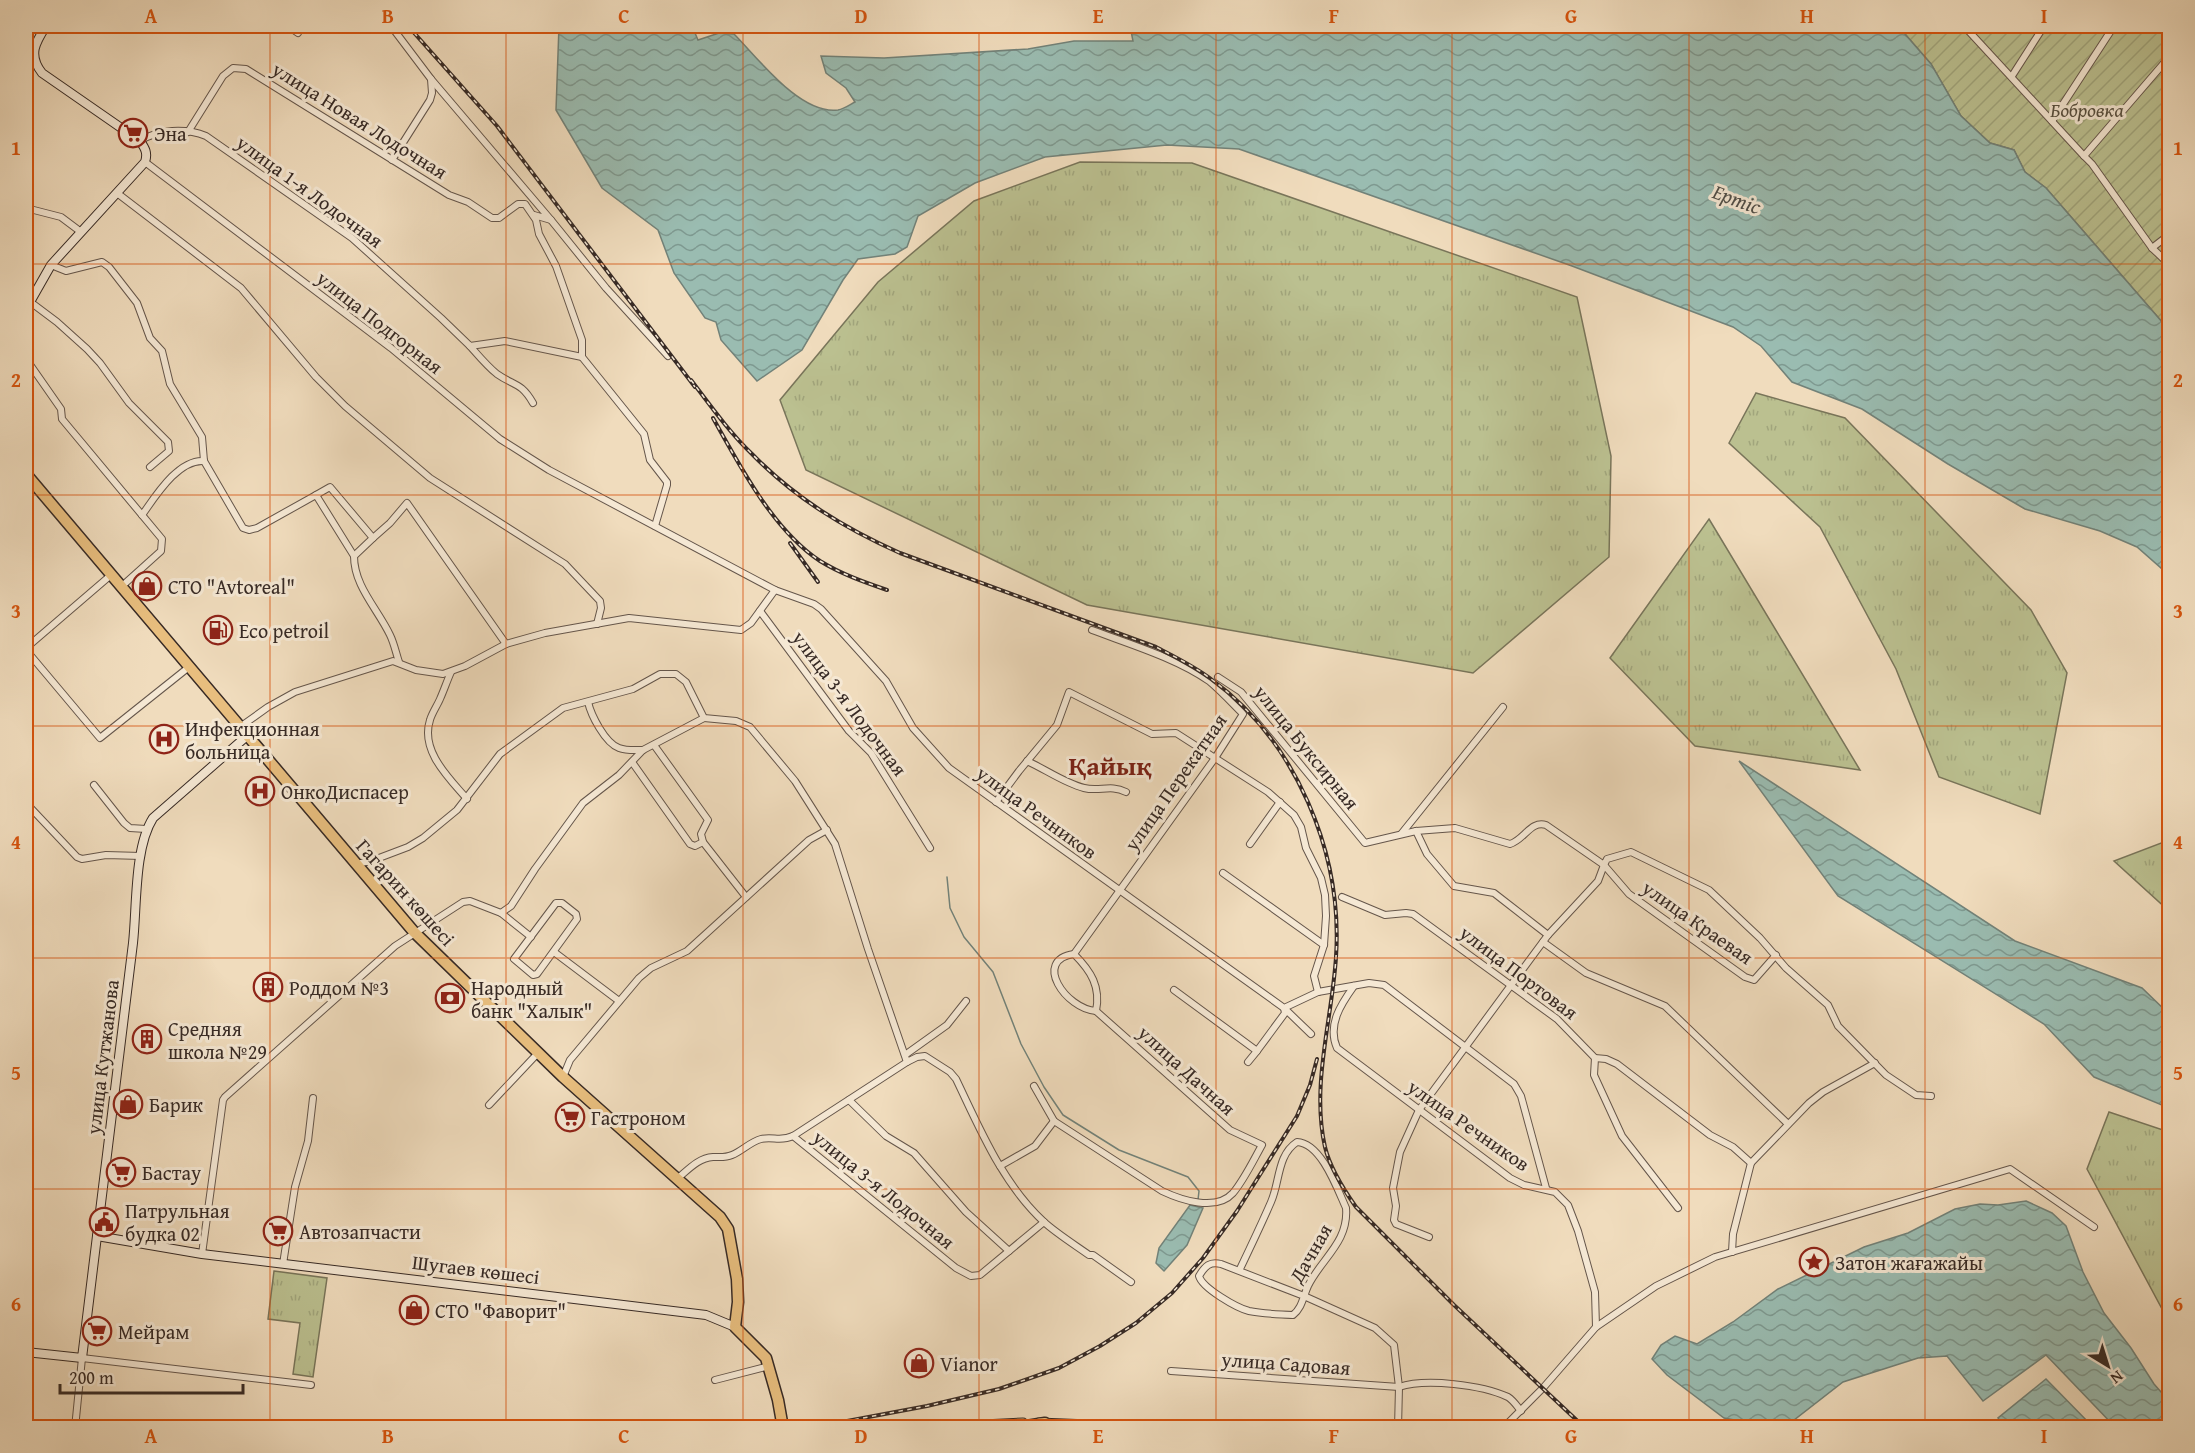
<svg xmlns="http://www.w3.org/2000/svg" width="2195" height="1453" viewBox="0 0 2195 1453" font-family="'Gentium Book Plus',serif">
  <style>
    .grass { fill: url(#grass-tufts); stroke: #79755a; stroke-width: 1.5 }
    .garden { fill: url(#garden-furrows); stroke: #79755a; stroke-width: 1.5 }
    .water { fill: url(#water-waves); stroke: #728279; stroke-width: 1.5 }
    .lines { fill: none; stroke-linecap: round; stroke-linejoin: round }
    .stream { stroke: #728279; stroke-width: 1.5 }
    .street-casing { stroke: #65564b; stroke-width: 8 }
    .secondary-casing { stroke: #372a25; stroke-width: 10 }
    .primary-casing { stroke: #372a25; stroke-width: 11 }
    .highway-casing { stroke: #372a25; stroke-width: 13 }
    .street { stroke: #f5e8d4; stroke-width: 6 }
    .secondary { stroke: #f5e8d4; stroke-width: 8 }
    .primary { stroke: #e8be7e; stroke-width: 9 }
    .highway { stroke: #e8be7e; stroke-width: 10 }
    .rail-casing { stroke: #372a25; stroke-width: 4 }
    .rail { stroke: #f5e8d4; stroke-width: 1.5; stroke-dasharray: 4.5; stroke-linecap: butt }
    .grid { fill: none; stroke: #d6540e; stroke-width: 1.5; stroke-opacity: 0.55 }
    .labels { text-anchor: middle; dominant-baseline: central; stroke-width: 6; stroke-linejoin: round; paint-order: stroke }
    .park-label { font-size: 20px; font-style: italic; fill: #585040; stroke: #f5e8d4 }
    .street-label { font-size: 20px; fill: #372a25; stroke: #f5e8d4 }
    .poi-label { font-size: 20px; fill: #372a25; stroke: #f5e8d4; text-anchor: start }
    .water-label { font-size: 21px; font-style: italic; fill: #504e48; stroke: #f5e8d4 }
    .district-label { font-size: 26px; font-weight: bold; fill: #7a1f14; stroke: #f5e8d4 }
    .neatline { fill: none; stroke: #d6540e; stroke-width: 2 }
    .grid-label { font-size: 20px; text-anchor: middle; font-weight: bold; fill: #d6540e }
  </style>
  <defs>
    <pattern id="grass-tufts" width="24" height="20" patternUnits="userSpaceOnUse" patternTransform="scale(1.5)"><rect width="24" height="20" fill="#bbc090"/><path d="M3 7l-1-3M5 7V3M7 7l1-3M15 17l-1-3M17 17v-4M19 17l1-3" fill="none" stroke="#a1a57c"/></pattern>
    <pattern id="garden-furrows" width="10" height="10" patternUnits="userSpaceOnUse" patternTransform="scale(1.5)"><rect width="10" height="10" fill="#bbc090"/><path d="M-1 1l2-2M0 10L10 0M9 11l2-2" fill="none" stroke="#a1a57c"/></pattern>
    <pattern id="water-waves" width="16" height="10" patternUnits="userSpaceOnUse" patternTransform="scale(1.5)"><rect width="16" height="10" fill="#9abcb1"/><path d="M0 5q4-4 8 0t8 0" fill="none" stroke="#7e9990"/></pattern>
  </defs>
  <rect width="100%" height="100%" fill="#f0dcbd"/>
  <filter id="stains"><feTurbulence type="fractalNoise" baseFrequency=".00333" numOctaves="4"/><feColorMatrix values="0 0 0 0 .2 0 0 0 0 .09 0 0 0 0 .02 0 0 0 .5 -.17"/></filter>
  <radialGradient id="worn" r=".72"><stop offset=".6" stop-color="#630" stop-opacity="0"/><stop offset="1" stop-color="#630" stop-opacity=".3"/></radialGradient>
  <g class="grass">
    <polygon points="1080,162 1192,163 1577,297 1611,456 1609,557 1473,673 1087,605 806,470 780,400 878,282 974,201"/>
    <polygon points="1756,393 1845,418 2031,610 2067,673 2040,814 1939,777 1896,669 1820,527 1729,443"/>
    <polygon points="1709,519 1860,770 1695,746 1610,658"/>
    <polygon points="2169,840 2169,911 2114,861"/>
    <polygon points="2109,1112 2169,1132 2169,1322 2087,1169"/>
    <polygon points="274,1271 327,1278 313,1377 293,1374 300,1323 268,1319"/>
  </g>
  <polygon class="garden" points="1898,26 2169,26 2169,330 2046,188 2025,172 2014,150 1990,143 1961,116 1931,64"/>
  <g class="water">
    <path d="M559 26H692L698 40 719 33 734 34C758 58 800 115 838 110 844 109 851 104 855 102L846 88 826 73 821 56 884 58 1028 49 1074 41H1133L1130 26H1898L1931 64 1961 116 1990 143 2014 150 2025 172 2046 188 2169 330V575L2137 547 2100 531 2025 509 1948 464 1862 409 1792 382 1761 346 1733 327 1572 266 1239 149 1167 145 1045 157 975 183 918 216 907 247 895 254 858 259 843 280 802 350 757 381 721 340 716 322 705 318 674 273 658 230 602 188 556 110Z"/>
    <polygon points="1739,761 2015,941 2142,988 2169,1014 2169,1108 2094,1077 2044,1024 1838,896"/>
    <polygon points="2026,1201 2052,1213 2066,1226 2083,1272 2104,1313 2131,1348 2154,1384 2169,1401 2169,1427 2115,1427 2046,1355 1983,1401 1947,1356 1918,1358 1843,1382 1794,1420 1765,1426 1724,1418 1667,1375 1652,1359 1661,1345 1675,1336 1697,1344 1733,1322 1778,1289 1864,1247 1908,1233 1955,1209 1980,1204 1998,1205"/>
    <polygon points="1190,1205 1203,1208 1187,1245 1164,1271 1156,1263 1159,1248"/>
    <polygon points="2046,1379 2093,1427 2004,1427 1998,1418"/>
  </g>
  <g class="lines">
    <polyline class="stream" points="947,877 950,908 964,937 993,972 1021,1044 1044,1087 1063,1115 1119,1150 1188,1177 1199,1191 1198,1200"/>
    <g class="street-casing">
      <g id="street">
        <polyline points="288,26 298,33"/>
        <polyline points="391,26 431,79 432,93 430,100 392,160"/>
        <polyline points="1964,26 2084,156"/>
        <polyline points="26,34 31,39 33,53 26,53"/>
        <polyline points="2170,56 2084,156 2092,164 2152,248 2170,265"/>
        <polyline points="2012,76 2044,26"/>
        <polyline points="431,79 551,220 534,215"/>
        <polyline points="2052,121 2114,26"/>
        <polyline points="188,132 223,76 233,68 246,69 449,195 468,202 492,218 499,218 518,204 525,204 536,220 539,234 556,266 582,340 582,357 644,434 650,460 667,482 667,485 655,526"/>
        <path d="M140 141C158 129 186 128 206 136L352 238 441 318 470 346 505 341 582 357"/>
        <polyline points="145,162 391,348 500,439 549,470 775,590 814,604 821,609 886,681 913,728 949,768 1284,1008 1318,992 1369,983 1384,985 1514,1084 1521,1096 1546,1188"/>
        <polyline points="117,193 241,288 316,377 345,406 430,478 565,564 600,601 601,608 597,624"/>
        <polyline points="26,208 61,217 81,232"/>
        <polyline points="551,220 606,288 668,356"/>
        <polyline points="2152,248 2170,234"/>
        <polyline points="51,265 66,271 102,262 109,267 137,303 150,338 162,351 170,384 202,437 204,461 243,528 249,530 257,528 316,495 354,556"/>
        <polyline points="29,301 57,322 87,349 100,363 129,403 168,442 169,451 150,467"/>
        <path d="M470 346C478 355 487 366 497 374 514 386 521 382 533 403"/>
        <polyline points="26,361 31,366 61,409 62,419 162,539 161,551 121,587"/>
        <polyline points="316,495 330,487 373,538 390,523 407,503 506,644"/>
        <path d="M142 515C155 497 178 459 204 461"/>
        <path d="M373 538 354 556C354 586 377 608 390 635 394 643 396 653 399 662"/>
        <polyline points="760,611 849,731 871,753 930,848"/>
        <polyline points="26,648 111,575"/>
        <polyline points="26,650 100,738 189,667"/>
        <path d="M451 672C447 681 444 690 440 699 437 706 432 713 430 720 420 751 449 778 467 799"/>
        <path d="M1218 677 1241 692 1365 843 1416 831 1455 828 1510 844C1524 840 1531 820 1546 825L1604 865 1607 859 1631 852 1709 890 1760 938 1786 968 1828 1005 1838 1026 1886 1075 1916 1095 1931 1096"/>
        <path d="M588 702C591 715 605 743 619 748 627 751 635 750 643 750"/>
        <polyline points="240,727 268,707 295,692 393,661 416,670 443,674 465,666 506,644 545,633 629,618 741,630 751,623 775,590"/>
        <polyline points="654,745 708,820 701,834 703,842 746,897"/>
        <path d="M1027 761C1045 769 1064 783 1084 788 1100 792 1110 784 1126 792"/>
        <polyline points="632,762 690,844 695,846 703,842"/>
        <polyline points="94,785 124,823 130,828 146,829"/>
        <polyline points="996,802 1019,771 1057,725 1069,692 1152,734 1176,733 1268,792 1294,815 1301,827 1306,848 1321,878 1325,895 1326,916 1324,945 1314,976 1318,992"/>
        <polyline points="26,803 77,857 82,859 106,855 141,856"/>
        <polyline points="1416,831 1427,854 1454,886 1494,893 1548,935"/>
        <polyline points="1402,833 1503,707"/>
        <polyline points="1250,844 1280,802"/>
        <polyline points="371,861 428,923"/>
        <path d="M356 864 371 861 408 847 423 838 457 810 500 754 563 708 633 689 660 674H676L686 682 704 718 736 721 750 727 795 781 835 844 868 949 907 1062 917 1057 925 1056 950 1072 956 1079C980 1129 1002 1183 1044 1222 1056 1233 1075 1245 1089 1255H1093L1131 1282"/>
        <polyline points="1604,865 1629,894 1745,977 1754,980 1776,955"/>
        <polyline points="1223,873 1324,945"/>
        <polyline points="1342,897 1385,915 1406,913 1413,914 1557,1019 1595,1058 1606,1059 1617,1064 1710,1135 1733,1147 1751,1163"/>
        <polygon points="556,903 562,903 576,914 577,919 540,970 537,974 533,975 514,959"/>
        <polyline points="501,913 531,937"/>
        <polyline points="1543,942 1586,973 1665,1006 1788,1124"/>
        <polyline points="554,952 619,1001"/>
        <path d="M1074 954 1215 758 1243 714C1232 703 1221 691 1209 681 1176 658 1129 644 1092 630"/>
        <path d="M1074 954C1091 971 1101 987 1096 1011 1066 1009 1032 960 1074 954Z"/>
        <path d="M1354 986C1341 1004 1327 1025 1337 1048L1510 1178 1524 1185 1555 1192 1568 1205 1578 1231 1595 1292 1596 1327"/>
        <polyline points="1174,990 1257,1051 1285,1013 1284,1008 1311,1034"/>
        <polyline points="905,1055 947,1025 966,1001"/>
        <polyline points="1595,1058 1594,1075 1622,1136 1678,1208"/>
        <polyline points="1248,1062 1257,1051"/>
        <polyline points="563,1077 570,1060 639,978 651,968 687,951 809,840 827,830"/>
        <path d="M1034 1086 1054 1121 1162 1191C1181 1200 1216 1212 1233 1193 1244 1180 1253 1161 1262 1145L1230 1130 1096 1011"/>
        <polyline points="849,1100 886,1136 914,1153 966,1212 1009,1251"/>
        <polyline points="489,1105 538,1053"/>
        <polyline points="793,1136 956,1268 971,1276 980,1275 1044,1222"/>
        <polyline points="1000,1166 1035,1146 1054,1121"/>
        <path d="M677 1179C688 1170 698 1158 713 1157 720 1157 725 1158 732 1155 742 1151 750 1142 761 1139 773 1136 780 1142 793 1136L907 1062"/>
        <polyline points="1429,1237 1396,1224 1394,1220 1396,1206 1393,1188 1400,1152 1419,1110 1548,935 1598,881 1604,865"/>
        <polyline points="1732,1252 1733,1234 1751,1163 1809,1103 1823,1092 1875,1063"/>
        <polyline points="202,1254 223,1100 225,1097 395,946 463,902 470,901 501,913 511,906 535,869 583,803 619,775 643,750 704,718"/>
        <polyline points="283,1264 295,1187 308,1141 313,1098"/>
        <path d="M1239 1271C1250 1248 1261 1225 1271 1202 1280 1182 1277 1155 1297 1142 1321 1143 1337 1188 1346 1208 1349 1242 1321 1259 1308 1286 1303 1297 1302 1308 1293 1315 1278 1314 1263 1314 1249 1311 1237 1308 1202 1288 1199 1276 1205 1266 1210 1261 1221 1264L1304 1296 1375 1328 1394 1345 1399 1387 1398 1428"/>
        <path d="M1171 1371 1399 1387C1426 1378 1482 1385 1508 1397 1513 1400 1517 1406 1521 1411"/>
        <polyline points="715,1380 769,1366"/>
        <polyline points="75,1428 82,1358 311,1385"/>
        <polyline points="1503,1428 1543,1388 1596,1327 1656,1286 1715,1257 2010,1169 2094,1227"/>
      </g>
    </g>
    <g class="secondary-casing">
      <g id="secondary">
        <path d="M26 309 51 265 145 162C148 153 145 148 140 141L42 73C28 55 35 43 46 26"/>
        <polyline points="97,1236 202,1254 706,1315 735,1327"/>
        <path d="M26 1352 82 1358C100 1220 115 1081 133 943 137 907 134 848 153 818L248 735"/>
      </g>
    </g>
    <g class="primary-casing">
      <g id="primary">
        <polyline points="1039,1423 1165,1428"/>
        <polyline points="923,1428 1023,1423"/>
      </g>
    </g>
    <g class="highway-casing">
      <g id="highway">
        <polyline points="26,474 414,932 563,1077 720,1217 728,1229 737,1279 738,1302 735,1327 766,1358 778,1400 783,1428"/>
        <polyline points="1013,1428 1045,1423"/>
      </g>
    </g>
    <use href="#street" class="street"/>
    <use href="#secondary" class="secondary"/>
    <use href="#primary" class="primary"/>
    <use href="#highway" class="highway"/>
    <g class="rail-casing">
      <g id="rail">
        <polyline points="408,26 497,126 695,387"/>
        <path d="M691 380C710 405 729 432 752 454 795 498 844 528 900 553L1156 647C1175 657 1194 666 1211 679 1296 741 1343 853 1336 957 1332 1020 1311 1085 1325 1147 1330 1168 1344 1190 1356 1207L1454 1305 1585 1428"/>
        <path d="M713 418C740 466 773 530 820 561 841 574 864 582 887 590"/>
        <polyline points="790,543 818,582"/>
        <polyline points="810,1428 927,1406 999,1389 1059,1368 1100,1346 1136,1323 1172,1293 1203,1258 1237,1211 1297,1116 1310,1085 1317,1059"/>
      </g>
    </g>
    <use href="#rail" class="rail"/>
  </g>
  <path class="grid" d="M270 26V1428M506 26V1428M743 26V1428M979 26V1428M1216 26V1428M1452 26V1428M1689 26V1428M1925 26V1428M26 264H2170M26 495H2170M26 726H2170M26 958H2170M26 1189H2170"/>
  <defs>
    <g id="supermarket-ring" transform="scale(1.5)"><circle r="9.5" fill="#f5e8d4" stroke="#8f2418" stroke-width="1.5"/><path d="M-6-5.5h2.5l.6 2H6L4.5 2H-2.5L-4.4-4H-6ZM-1.5 3.2a1.3 1.3 0 1 0 .1 0ZM3 3.2a1.3 1.3 0 1 0 .1 0Z" fill="#8f2418"/></g>
    <g id="shop-ring" transform="scale(1.5)"><circle r="9.5" fill="#f5e8d4" stroke="#8f2418" stroke-width="1.5"/><path d="M-5-2.5h2.3a2.7 3.5 0 0 1 5.4 0H5L5.5 6h-11ZM-1.5-2.5h3a1.5 2.3 0 0 0-3 0Z" fill="#8f2418"/></g>
    <g id="fuel-ring" transform="scale(1.5)"><circle r="9.5" fill="#f5e8d4" stroke="#8f2418" stroke-width="1.5"/><path d="M-5.5-6h7V0h2V4h1.3V-2.5L3-4.5l.8-.8L6-3V5H2.5V1h-1V6h-7ZM-4.2-4.7v3.2H.2V-4.7Z" fill="#8f2418"/></g>
    <g id="hospital-ring" transform="scale(1.5)"><circle r="9.5" fill="#f5e8d4" stroke="#8f2418" stroke-width="1.5"/><path d="M-5-5h3v3.5h4V-5h3V5h-3V1.5h-4V5h-3Z" fill="#8f2418"/></g>
    <g id="building-ring" transform="scale(1.5)"><circle r="9.5" fill="#f5e8d4" stroke="#8f2418" stroke-width="1.5"/><path d="M-4-6H4V6H1V3H-1V6H-4ZM-2.5-4.3h1.7v1.8h-1.7ZM.8-4.3h1.7v1.8H.8ZM-2.5-1h1.7V.8h-1.7ZM.8-1h1.7V.8H.8Z" fill="#8f2418"/></g>
    <g id="bank-ring" transform="scale(1.5)"><circle r="9.5" fill="#f5e8d4" stroke="#8f2418" stroke-width="1.5"/><path d="M-6-4H6V4H-6ZM0-2.3a2.3 2.3 0 1 0 0 4.6a2.3 2.3 0 1 0 0-4.6Z" fill="#8f2418"/></g>
    <g id="civic-ring" transform="scale(1.5)"><circle r="9.5" fill="#f5e8d4" stroke="#8f2418" stroke-width="1.5"/><path d="M-.6-6.5H3V-4.5H.6V-3L4-1V1h2V6H-6V1h2V-1L-.6-3ZM-1.2 2.5V6h2.4V2.5Z" fill="#8f2418"/></g>
    <g id="sight-ring" transform="scale(1.5)"><circle r="9.5" fill="#f5e8d4" stroke="#8f2418" stroke-width="1.5"/><path d="M0-6L1.8-2.2L6-1.7L2.9 1.2L3.7 5.4L0 3.3L-3.7 5.4L-2.9 1.2L-6-1.7L-1.8-2.2Z" fill="#8f2418"/></g>
  </defs>
  <g fill-rule="evenodd">
    <use href="#supermarket-ring" x="133" y="133"/>
    <use href="#shop-ring" x="147" y="586"/>
    <use href="#fuel-ring" x="218" y="630"/>
    <use href="#hospital-ring" x="164" y="739"/>
    <use href="#hospital-ring" x="260" y="791"/>
    <use href="#building-ring" x="268" y="987"/>
    <use href="#bank-ring" x="450" y="998"/>
    <use href="#building-ring" x="147" y="1039"/>
    <use href="#shop-ring" x="128" y="1104"/>
    <use href="#supermarket-ring" x="570" y="1117"/>
    <use href="#supermarket-ring" x="121" y="1172"/>
    <use href="#civic-ring" x="104" y="1222"/>
    <use href="#supermarket-ring" x="278" y="1231"/>
    <use href="#sight-ring" x="1814" y="1262"/>
    <use href="#shop-ring" x="414" y="1310"/>
    <use href="#supermarket-ring" x="97" y="1331"/>
    <use href="#shop-ring" x="919" y="1363"/>
  </g>
  <g class="labels">
    <g class="park-label">
      <text x="2087" y="109">Бобровка</text>
    </g>
    <g class="street-label">
      <text transform="translate(360 120) rotate(32)">улица Новая Лодочная</text>
      <text transform="translate(310 191) rotate(36)">улица 1-я Лодочная</text>
      <text transform="translate(380 322) rotate(38)">улица Подгорная</text>
      <text transform="translate(850 703) rotate(53)">улица 3-я Лодочная</text>
      <text transform="translate(1307 747) rotate(51)">улица Буксирная</text>
      <text transform="translate(1175 782) rotate(-55)">улица Перекатная</text>
      <text transform="translate(1037 812) rotate(36)">улица Речников</text>
      <text transform="translate(406 892) rotate(48)">Гагарин көшесі</text>
      <text transform="translate(1698 922) rotate(35)">улица Краевая</text>
      <text transform="translate(1519 972) rotate(37)">улица Портовая</text>
      <text transform="translate(102 1057) rotate(-83)">улица Кутжанова</text>
      <text transform="translate(1187 1070) rotate(42)">улица Дачная</text>
      <text transform="translate(1469 1125) rotate(35)">улица Речников</text>
      <text transform="translate(884 1189) rotate(39)">улица 3-я Лодочная</text>
      <text transform="translate(1310 1253) rotate(-60)">Дачная</text>
      <text transform="translate(476 1269) rotate(7)">Шугаев көшесі</text>
      <text transform="translate(1286 1363) rotate(4)">улица Садовая</text>
    </g>
    <g class="poi-label">
      <text x="154" y="133">Эна</text>
      <text x="168" y="586">СТО "Avtoreal"</text>
      <text x="239" y="630">Eco petroil</text>
      <text x="185" y="728">Инфекционная<tspan x="185" dy="23">больница</tspan></text>
      <text x="281" y="791">ОнкоДиспасер</text>
      <text x="289" y="987">Роддом №3</text>
      <text x="471" y="987">Народный<tspan x="471" dy="23">банк "Халык"</tspan></text>
      <text x="168" y="1028">Средняя<tspan x="168" dy="23">школа №29</tspan></text>
      <text x="149" y="1104">Барик</text>
      <text x="591" y="1117">Гастроном</text>
      <text x="142" y="1172">Бастау</text>
      <text x="125" y="1210">Патрульная<tspan x="125" dy="23">будка 02</tspan></text>
      <text x="299" y="1231">Автозапчасти</text>
      <text x="1835" y="1262">Затон жағажайы</text>
      <text x="435" y="1310">СТО "Фаворит"</text>
      <text x="118" y="1331">Мейрам</text>
      <text x="940" y="1363">Vianor</text>
    </g>
    <g class="water-label">
      <text transform="translate(1737 199) rotate(20)">Ертіс</text>
    </g>
    <g class="district-label">
      <text x="1110" y="765">Қайық</text>
    </g>
  </g>
  <rect width="2195" height="1453" fill="none" stroke="#f0dcbd" stroke-width="66"/>
  <g transform="translate(2108 1366) rotate(142)" stroke="#f5e8d4" stroke-width="4.5" paint-order="stroke">
  <path d="M0-4.5L10 22L0 15L-10 22Z" fill="#372a25"/>
  <text y="-9" font-size="16" font-weight="bold" text-anchor="middle" fill="#372a25">N</text>
  </g>
  <path d="M60 1384v9h183v-9" fill="none" stroke="#372a25" stroke-width="3"/>
  <text x="69" y="1384" font-size="18" fill="#372a25" stroke="#f5e8d4" stroke-width="4.5" paint-order="stroke">200 m</text>
  <rect x="33" y="33" width="2129" height="1387" class="neatline"/>
  <g class="grid-label">
    <text x="151" y="23">A</text>
    <text x="388" y="23">B</text>
    <text x="624" y="23">C</text>
    <text x="861" y="23">D</text>
    <text x="1098" y="23">E</text>
    <text x="1334" y="23">F</text>
    <text x="1571" y="23">G</text>
    <text x="1807" y="23">H</text>
    <text x="2044" y="23">I</text>
    <text x="16" y="155">1</text>
    <text x="2178" y="155">1</text>
    <text x="16" y="387">2</text>
    <text x="2178" y="387">2</text>
    <text x="16" y="618">3</text>
    <text x="2178" y="618">3</text>
    <text x="16" y="849">4</text>
    <text x="2178" y="849">4</text>
    <text x="16" y="1080">5</text>
    <text x="2178" y="1080">5</text>
    <text x="16" y="1311">6</text>
    <text x="2178" y="1311">6</text>
    <text x="151" y="1443">A</text>
    <text x="388" y="1443">B</text>
    <text x="624" y="1443">C</text>
    <text x="861" y="1443">D</text>
    <text x="1098" y="1443">E</text>
    <text x="1334" y="1443">F</text>
    <text x="1571" y="1443">G</text>
    <text x="1807" y="1443">H</text>
    <text x="2044" y="1443">I</text>
  </g>
  <rect width="100%" height="100%" filter="url(#stains)"/>
  <rect width="100%" height="100%" fill="url(#worn)"/>
</svg>
